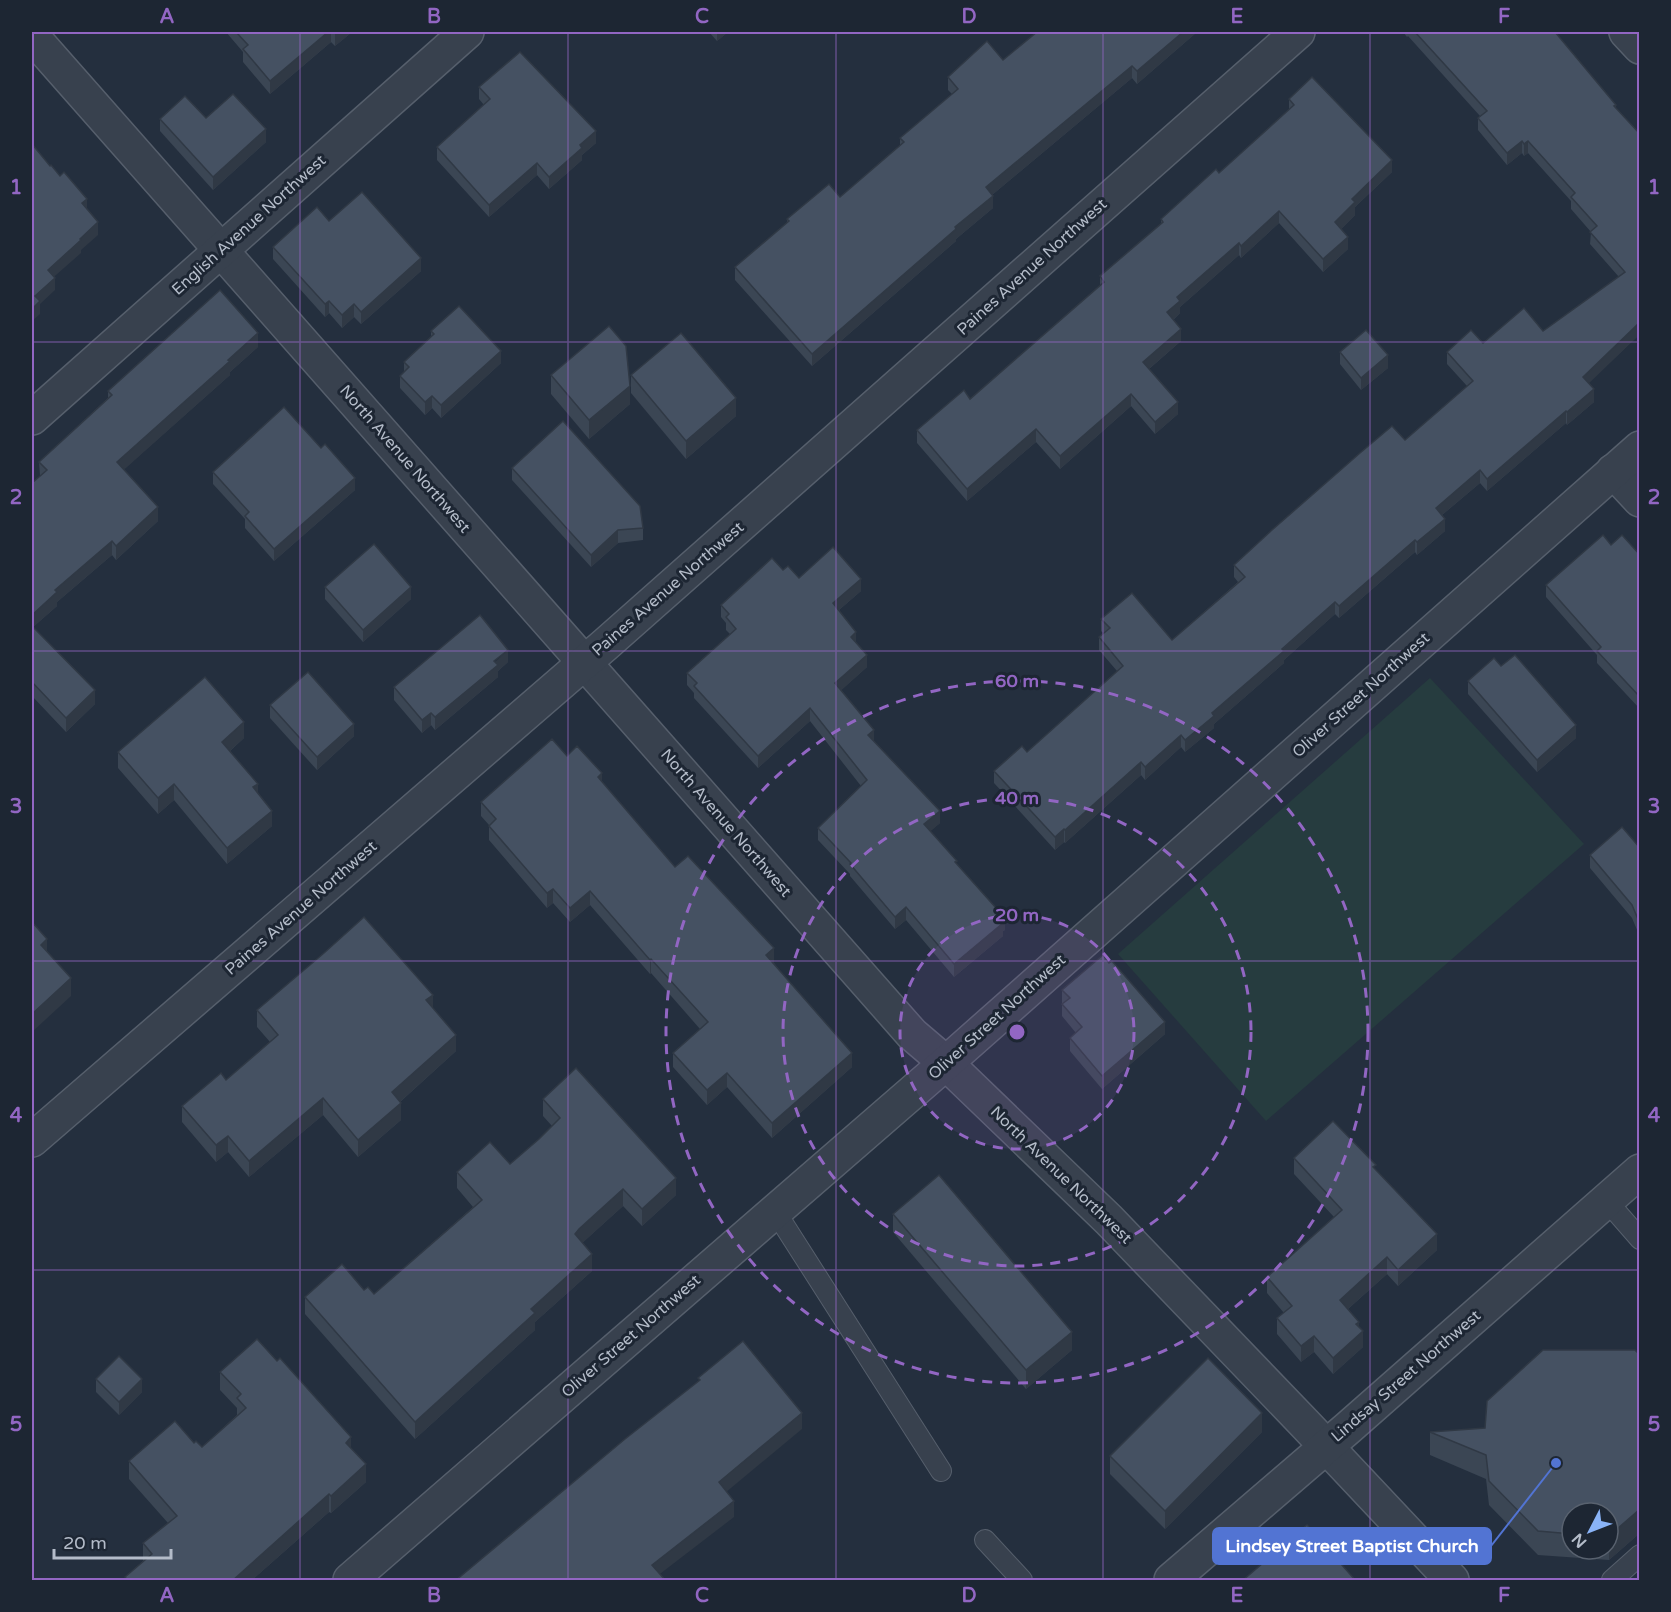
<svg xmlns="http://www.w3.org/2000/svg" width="1671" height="1612" viewBox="0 0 1671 1612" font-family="'Varela Round',sans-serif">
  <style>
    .green { fill: #263c3f }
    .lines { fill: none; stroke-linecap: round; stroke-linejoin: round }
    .service-casing { stroke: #565f6c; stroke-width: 22 }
    .minor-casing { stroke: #565f6c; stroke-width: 36 }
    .service { stroke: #38414e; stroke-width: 20 }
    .minor { stroke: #38414e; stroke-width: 33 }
    .wall { fill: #3b4654; fill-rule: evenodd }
    .shaded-wall { fill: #303945 }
    .building { fill: #455162; stroke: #303945; stroke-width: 1.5 }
    .grid { fill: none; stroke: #9266c3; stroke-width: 1.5; stroke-opacity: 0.55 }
    .ring { fill: none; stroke: #9266c3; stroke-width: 3; stroke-dasharray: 10 8 }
    .labels { text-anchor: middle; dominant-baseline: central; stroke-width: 6; stroke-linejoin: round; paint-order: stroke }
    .street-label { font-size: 16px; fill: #b4bcc9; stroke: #1d2633 }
    .centre { fill: #9266c3; stroke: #1d2633; stroke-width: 3 }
    .ring-label { font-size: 18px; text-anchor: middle; font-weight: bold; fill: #9266c3; stroke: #1d2633; stroke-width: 6; stroke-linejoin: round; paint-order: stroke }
    .leader { fill: none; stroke: #5274d3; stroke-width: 2 }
    .callout-dot { fill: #5274d3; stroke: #1d2633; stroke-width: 2 }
    .callout { fill: #5274d3; stroke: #5274d3; stroke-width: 2 }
    .callout-label { font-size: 18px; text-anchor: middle; font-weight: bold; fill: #fff }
    .neatline { fill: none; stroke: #9266c3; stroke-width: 2 }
    .grid-label { font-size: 20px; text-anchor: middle; font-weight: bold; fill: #9266c3 }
  </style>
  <rect width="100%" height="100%" fill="#242f3e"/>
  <polygon class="green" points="1430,678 1584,844 1266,1121 1118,954"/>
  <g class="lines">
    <g class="service-casing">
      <g id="service">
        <polyline points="1606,1200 1640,1239"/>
        <polyline points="775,1211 941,1471"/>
        <polyline points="985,1540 1022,1580"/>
        <polyline points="1612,1580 1640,1555"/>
      </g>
    </g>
    <g class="minor-casing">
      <g id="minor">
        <polyline points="1626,32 1640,47"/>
        <polyline points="32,36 912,1034 946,1063 1109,1220 1307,1426 1452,1580"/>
        <polyline points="32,418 467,32"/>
        <polyline points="1613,471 1640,500"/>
        <polyline points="32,1140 606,644 1298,32"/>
        <polyline points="350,1580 946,1063 1640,448"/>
        <polyline points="1171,1580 1348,1428 1640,1171"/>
      </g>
    </g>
    <use href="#service" class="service"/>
    <use href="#minor" class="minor"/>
  </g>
  <g class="wall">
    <polygon points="226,32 352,32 335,46 331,42 270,94 243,62 243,52"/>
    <polygon points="709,32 728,32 717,41"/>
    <polygon points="1037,32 1197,32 1137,84 1132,78 992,195 993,208 956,239 956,241 812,366 735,280 735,267 787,223 787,219 840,197 900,145 900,138 952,94 948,90 948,77 1003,60"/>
    <polygon points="1403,32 1555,32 1616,107 1640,334 1588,383 1594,402 1567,425 1566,423 1487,491 1480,483 1442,515 1445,531 1417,555 1415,552 1339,618 1335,614 1284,660 1284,663 1214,724 1214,728 1185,752 1181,747 1145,780 1141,775 1065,843 1064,842 1055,850 994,783 994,771 1027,752 1117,671 1099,650 1099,637 1103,633 1101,631 1101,619 1172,640 1238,582 1234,577 1234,565 1405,440 1467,386 1447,364 1447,352 1543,331 1619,277 1590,244 1591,232 1571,209 1571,201 1528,153 1524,156 1522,153 1507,165 1478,130 1478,118 1480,116 1408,36 1407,37"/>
    <polygon points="479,87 596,143 582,155 582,160 549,189 537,175 489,217 437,160 437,147 484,105 479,99"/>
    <polygon points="1289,99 1392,172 1355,207 1355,215 1341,229 1348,249 1323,272 1279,223 1241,258 1239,255 1180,307 1180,313 1173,320 1181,341 1149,369 1178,414 1155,434 1131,406 1060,469 1036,442 967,501 917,443 917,430 970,399 1100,286 1100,276 1161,224 1161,219 1219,173 1289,110"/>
    <polygon points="206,118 266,142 213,190 160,131 160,119"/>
    <polygon points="329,221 421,271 361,324 354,317 342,328 329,313 325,317 273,259 273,247"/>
    <polygon points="431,331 501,363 441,418 432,408 425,415 400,388 400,376 404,372 404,362 431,337"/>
    <polygon points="258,347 230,372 230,375 124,469 158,521 116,560 112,555 57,602 57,606 33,627 95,704 66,732 32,696 32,483 40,476 39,462 108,398 108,391"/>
    <polygon points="1340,352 1388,368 1361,390 1340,364"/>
    <polygon points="551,375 630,404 589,439 551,394"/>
    <polygon points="631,375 736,416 686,459 631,393"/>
    <polygon points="512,468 643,528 643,540 618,543 591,567 512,480"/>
    <polygon points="213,472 355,490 274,561 245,528 245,519 213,484"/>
    <polygon points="1611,545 1640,555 1640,709 1597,663 1597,655 1546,597 1546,585"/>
    <polygon points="783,570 799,578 861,591 839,610 856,643 867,667 841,690 874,741 940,823 930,831 957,865 1005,930 1003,931 1003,936 954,977 906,920 895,929 850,876 850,874 818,840 818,828 861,786 810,721 758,768 694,698 694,693 687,685 687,673 730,634 726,630 726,623 721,617 721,605"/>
    <polygon points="325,587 411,599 363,642 325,599"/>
    <polygon points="508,662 498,671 498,677 435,730 431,725 422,733 394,700 394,687"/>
    <polygon points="1501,666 1576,738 1537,772 1468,694 1468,681"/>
    <polygon points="270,705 354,736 317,770 270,718"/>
    <polygon points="244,738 230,751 258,793 272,826 227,864 174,800 158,814 118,768 118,752"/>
    <polygon points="567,756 602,782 675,867 774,963 852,1067 772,1138 727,1087 707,1105 673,1067 673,1053 700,1029 651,973 650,974 590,905 570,922 553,903 547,908 489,840 489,825 481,816 481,802"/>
    <polygon points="1640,848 1640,937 1632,918 1590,868 1590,855"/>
    <polygon points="1062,990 1165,1034 1102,1089 1070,1051 1070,1038 1076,1033 1062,1016"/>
    <polygon points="433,1008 456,1051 400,1102 401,1120 358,1157 323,1115 249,1177 228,1152 216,1162 182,1122 182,1106 226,1080 270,1042 257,1027 257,1010"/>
    <polygon points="543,1099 676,1195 642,1226 623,1206 582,1243 592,1271 535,1322 535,1330 415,1439 305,1314 305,1297 364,1290 374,1294 473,1207 457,1188 457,1172 510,1164 539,1139 552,1126 543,1116"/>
    <polygon points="1294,1158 1376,1170 1437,1250 1398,1286 1387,1274 1348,1309 1359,1326 1363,1347 1333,1374 1314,1352 1301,1362 1277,1334 1277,1318 1284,1313 1267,1293 1267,1277 1334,1217 1294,1174"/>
    <polygon points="893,1214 1072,1350 1026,1389 893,1232"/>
    <path d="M1640 1355V1533L1609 1560 1538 1555 1489 1505 1486 1479 1430 1455V1432L1485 1428ZM1572 1513H1608V1549H1572Z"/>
    <polygon points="220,1372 351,1449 366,1482 331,1513 329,1512 251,1581 125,1581 125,1577 143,1561 143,1543 168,1523 129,1479 129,1461 202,1447 237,1415 237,1408 220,1390"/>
    <polygon points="96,1379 142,1392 119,1415 96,1392"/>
    <polygon points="1262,1432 1165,1529 1110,1474 1110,1456"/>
  </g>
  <g class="shaded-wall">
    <polygon points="328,32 331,32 331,42 270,94 270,81"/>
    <polygon points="338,32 352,32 335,46 335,34"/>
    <polygon points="717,32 728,32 717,41"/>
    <polygon points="1183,32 1197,32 1137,84 1137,71"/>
    <polygon points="1132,66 1132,78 986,200 986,187"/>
    <polygon points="266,129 266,142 213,190 213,177"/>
    <polygon points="596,131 596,143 582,155 582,160 549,189 549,177 580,145"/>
    <polygon points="1522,141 1522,153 1507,165 1507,153"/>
    <polygon points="1528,141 1528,153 1524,156 1524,144"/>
    <polygon points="1392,160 1392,172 1355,207 1355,215 1335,235 1335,222 1352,199"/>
    <polygon points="537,163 537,175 489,217 489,205"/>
    <polygon points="993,196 993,208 956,239 956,241 812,366 812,354 955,227"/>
    <polygon points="87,199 87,211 82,203"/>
    <polygon points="1279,211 1279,223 1241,258 1241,246"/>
    <polygon points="98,222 98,235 81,250 81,253 48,282 48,270"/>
    <polygon points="1348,237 1348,249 1323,272 1323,259"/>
    <polygon points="1239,243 1239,255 1180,307 1180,313 1167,325 1167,312 1177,297"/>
    <polygon points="421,258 421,271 361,324 361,312"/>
    <polygon points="55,278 55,290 40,304 40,314 32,321 32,309 35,296"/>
    <polygon points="329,301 329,313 325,317 325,304"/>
    <polygon points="354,304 354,317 342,328 342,315"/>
    <polygon points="1640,322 1640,334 1583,389 1583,377"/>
    <polygon points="1181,329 1181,341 1143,374 1143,362"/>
    <polygon points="258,333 258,347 230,372 230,375 117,476 117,462"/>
    <polygon points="501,351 501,363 441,418 441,405"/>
    <polygon points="1388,355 1388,368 1361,390 1361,378"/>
    <polygon points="630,386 630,404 589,439 589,420"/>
    <polygon points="1594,389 1594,402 1567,425 1567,412"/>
    <polygon points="1131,394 1131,406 1060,469 1060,456"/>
    <polygon points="432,396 432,408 425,415 425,402"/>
    <polygon points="736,398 736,416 686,459 686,441"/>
    <polygon points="1178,402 1178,414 1155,434 1155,422"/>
    <polygon points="1566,411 1566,423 1487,491 1487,479"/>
    <polygon points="1036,429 1036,442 967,501 967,489"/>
    <polygon points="1480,470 1480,483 1436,520 1436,508"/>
    <polygon points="355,478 355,490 274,561 274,549"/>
    <polygon points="158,507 158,521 116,560 116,546"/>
    <polygon points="1445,519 1445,531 1417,555 1417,542"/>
    <polygon points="618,530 618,543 591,567 591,555"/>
    <polygon points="1415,540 1415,552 1339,618 1339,606"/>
    <polygon points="112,541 112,555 57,602 57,606 32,628 32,615 55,590"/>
    <polygon points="861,579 861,591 833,615 833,603"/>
    <polygon points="411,587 411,599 363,642 363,630"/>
    <polygon points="1335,602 1335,614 1284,660 1284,663 1214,724 1214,728 1185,752 1185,740 1212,713"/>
    <polygon points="856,632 856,645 851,637"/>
    <polygon points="508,650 508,662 498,671 498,677 435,730 435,717"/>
    <polygon points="867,655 867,667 835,696 835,683"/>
    <polygon points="95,690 95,704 66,732 66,718"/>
    <polygon points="810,708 810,721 758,768 758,756"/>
    <polygon points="431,713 431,725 422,733 422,720"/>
    <polygon points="244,722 244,738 222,758 222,742"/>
    <polygon points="354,724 354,736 317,770 317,757"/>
    <polygon points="1576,725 1576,738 1537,772 1537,760"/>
    <polygon points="874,730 874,742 868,735"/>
    <polygon points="1181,735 1181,747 1145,780 1145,767"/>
    <polygon points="1141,762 1141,775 1065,843 1065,830"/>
    <polygon points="602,773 602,788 598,777"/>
    <polygon points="174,784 174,800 158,814 158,798"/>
    <polygon points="258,784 258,800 253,787"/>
    <polygon points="272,811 272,826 227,864 227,848"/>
    <polygon points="940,811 940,823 924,837 924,824"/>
    <polygon points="1064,829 1064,842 1055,850 1055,837"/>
    <polygon points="553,889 553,903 547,908 547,893"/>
    <polygon points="590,891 590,905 570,922 570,908"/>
    <polygon points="906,907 906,920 895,929 895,917"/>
    <polygon points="1005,918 1005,930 1003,931 1003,936 954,977 954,964"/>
    <polygon points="47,939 47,958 41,945"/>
    <polygon points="774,948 774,963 766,969 766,955"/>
    <polygon points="651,959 651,973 650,974 650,960"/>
    <polygon points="71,978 71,996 32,1032 32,1014"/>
    <polygon points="433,995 433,1012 426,1000"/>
    <polygon points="1165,1022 1165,1034 1102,1089 1102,1076"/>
    <polygon points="456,1035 456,1051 392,1109 392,1092"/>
    <polygon points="852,1053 852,1067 772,1138 772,1123"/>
    <polygon points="727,1073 727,1087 707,1105 707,1090"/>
    <polygon points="323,1098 323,1115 249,1177 249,1161"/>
    <polygon points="401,1103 401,1120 358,1157 358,1140"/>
    <polygon points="228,1136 228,1152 216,1162 216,1145"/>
    <polygon points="676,1178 676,1195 642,1226 642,1209"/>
    <polygon points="623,1189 623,1206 579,1246 575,1234 579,1229"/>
    <polygon points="1437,1234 1437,1250 1398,1286 1398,1270"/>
    <polygon points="592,1254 592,1271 535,1322 535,1330 415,1439 415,1422 531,1309"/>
    <polygon points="1387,1257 1387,1274 1340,1316 1340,1300"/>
    <polygon points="1359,1322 1359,1335 1363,1331 1363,1347 1333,1374 1333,1358"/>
    <polygon points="1072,1332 1072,1350 1026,1389 1026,1370"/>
    <polygon points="1314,1336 1314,1352 1301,1362 1301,1346"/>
    <polygon points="142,1379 142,1392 119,1415 119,1402"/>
    <polygon points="802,1413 802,1429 719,1498 719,1482"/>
    <polygon points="1262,1413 1262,1432 1165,1529 1165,1511"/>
    <polygon points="351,1437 351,1455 346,1443"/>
    <polygon points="366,1464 366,1482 331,1513 331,1496"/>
    <polygon points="329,1494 329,1512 251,1581 232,1581"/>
    <polygon points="734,1501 734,1517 652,1580 652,1565"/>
    <polygon points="1640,1509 1640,1533 1609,1560 1609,1536"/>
  </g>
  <g class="building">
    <polygon points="236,32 328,32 270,81 243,49 248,45"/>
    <polygon points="1037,32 1183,32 1137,71 1132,66 986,187 993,196 955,227 956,229 812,354 735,267 789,221 787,219 829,184 840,197 904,142 900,138 958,89 948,77 987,41 1003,60"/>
    <polygon points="1415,32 1555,32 1616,105 1614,106 1640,134 1640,322 1583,377 1594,389 1567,412 1566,411 1487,479 1480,470 1436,508 1445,519 1417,542 1415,540 1339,606 1335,602 1282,649 1284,651 1212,713 1214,716 1185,740 1181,735 1145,767 1141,762 1065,830 1064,829 1055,837 994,771 1022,746 1027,752 1123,666 1099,637 1110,628 1101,619 1132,593 1172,640 1245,577 1234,565 1272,530 1360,453 1392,426 1405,440 1473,381 1447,352 1471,330 1483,343 1524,308 1543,331 1625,272 1590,232 1597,226 1571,197 1575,193 1528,141 1524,144 1522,141 1507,153 1478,118 1487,111"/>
    <polygon points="520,52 596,131 580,145 582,148 549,177 537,163 489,205 437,147 490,99 479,87"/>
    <polygon points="1312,77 1392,160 1352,199 1355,202 1335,222 1348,237 1323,259 1279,211 1241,246 1239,243 1177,297 1180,301 1167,312 1181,329 1143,362 1178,402 1155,422 1131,394 1060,456 1036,429 967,489 917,430 964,390 970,399 1104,282 1100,276 1163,222 1161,219 1216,169 1219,173 1294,105 1289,99"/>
    <polygon points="233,94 266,129 213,177 160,119 185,96 206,118"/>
    <polygon points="32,144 50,166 51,165 60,176 64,172 87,199 82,203 98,222 80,239 81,240 48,270 55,278 35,296 40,301 32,309"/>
    <polygon points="362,192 421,258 361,312 354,304 342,315 329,301 325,304 273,247 317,207 329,221"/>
    <polygon points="220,290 258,333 228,360 230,361 117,462 158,507 116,546 112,541 55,590 57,592 32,615 32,483 47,470 39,462 112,395 108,391"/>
    <polygon points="459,306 501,351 441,405 432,396 425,402 400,376 409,367 404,362 434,334 431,331"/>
    <polygon points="609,326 626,346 630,386 589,420 551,375"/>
    <polygon points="1366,330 1388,355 1361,378 1340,352"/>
    <polygon points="681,333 736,398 686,441 631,375"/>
    <polygon points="284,407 321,448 325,444 355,478 274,549 245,516 249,512 213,472"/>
    <polygon points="563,421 640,506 643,528 618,530 591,555 512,468"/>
    <polygon points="1603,535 1611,545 1622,535 1640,555 1640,697 1597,651 1601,647 1546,585"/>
    <polygon points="374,544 411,587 363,630 325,587"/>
    <polygon points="833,547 861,579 833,603 856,632 851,637 867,655 835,683 874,730 868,735 940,811 924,824 957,861 955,862 1005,918 1001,921 1003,923 954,964 906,907 895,917 850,864 851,863 818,828 867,780 810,708 758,756 694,686 697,683 687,673 736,629 726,617 729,614 721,605 772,558 783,570 788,566 799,578"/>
    <polygon points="480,615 508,650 494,661 498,665 435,717 431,713 422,720 394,687"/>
    <polygon points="32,626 95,690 66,718 32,682"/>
    <polygon points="1515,655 1576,725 1537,760 1468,681 1494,658 1501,666"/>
    <polygon points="308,672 354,724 317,757 270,705"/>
    <polygon points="205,677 244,722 222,742 258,784 253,787 272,811 227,848 174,784 158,798 118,752"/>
    <polygon points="552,739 567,756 577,746 602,773 598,777 675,867 688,856 774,948 766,955 852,1053 772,1123 727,1073 707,1090 673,1053 708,1022 651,959 650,960 590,891 570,908 553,889 547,893 489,826 496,819 481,802"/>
    <polygon points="1622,827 1640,848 1640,924 1632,905 1590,855"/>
    <polygon points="364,917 433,995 426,1000 456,1035 392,1092 401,1103 358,1140 323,1098 249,1161 228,1136 216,1145 182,1106 221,1073 226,1080 278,1035 257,1010 324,953"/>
    <polygon points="32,922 47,939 41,945 71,978 32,1014"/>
    <polygon points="1103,955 1109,963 1112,961 1165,1022 1102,1076 1070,1038 1082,1027 1062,1004 1070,998 1062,990"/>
    <polygon points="576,1068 676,1178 642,1209 623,1189 579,1229 575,1234 592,1254 531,1309 535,1313 415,1422 305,1297 342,1264 364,1290 368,1287 374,1294 482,1200 457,1172 490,1142 510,1164 539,1139 560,1118 543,1099"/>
    <polygon points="1333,1121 1376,1165 1373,1167 1437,1234 1398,1270 1387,1257 1340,1300 1359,1322 1356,1324 1363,1331 1333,1358 1314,1336 1301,1346 1277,1318 1292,1306 1267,1277 1342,1210 1294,1158"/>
    <polygon points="939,1175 1072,1332 1026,1370 893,1214"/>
    <polygon points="257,1339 277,1361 280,1358 351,1437 346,1443 366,1464 331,1496 329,1494 232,1581 128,1581 125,1577 152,1554 143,1543 177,1516 129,1461 175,1421 194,1443 196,1441 202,1447 246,1408 237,1398 241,1394 220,1372"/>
    <polygon points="743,1341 802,1413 719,1482 734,1501 652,1565 666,1581 455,1581 625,1439 700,1380 698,1378"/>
    <polygon points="1543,1350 1635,1350 1640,1355 1640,1509 1609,1536 1608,1536 1608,1513 1572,1513 1572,1534 1538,1531 1489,1481 1486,1455 1430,1432 1485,1428 1487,1401"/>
    <polygon points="119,1356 142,1379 119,1402 96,1379"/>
    <polygon points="1208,1358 1262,1413 1165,1511 1110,1456"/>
    <polygon points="1307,1525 1356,1581 1242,1581"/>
  </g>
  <path class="grid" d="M300 32V1580M568 32V1580M836 32V1580M1103 32V1580M1370 32V1580M32 342H1640M32 651H1640M32 961H1640M32 1270H1640"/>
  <circle cx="1017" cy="1032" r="117" fill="#9266c3" fill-opacity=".12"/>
  <g class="ring">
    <circle cx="1017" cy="1032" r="117"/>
    <circle cx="1017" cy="1032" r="234"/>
    <circle cx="1017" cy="1032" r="351"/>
  </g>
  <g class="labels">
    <g class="street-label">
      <text transform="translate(249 225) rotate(-42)">English Avenue Northwest</text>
      <text transform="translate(1032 267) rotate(-42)">Paines Avenue Northwest</text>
      <text transform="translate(405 459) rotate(49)">North Avenue Northwest</text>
      <text transform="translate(668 589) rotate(-41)">Paines Avenue Northwest</text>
      <text transform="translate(1361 695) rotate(-42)">Oliver Street Northwest</text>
      <text transform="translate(726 823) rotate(49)">North Avenue Northwest</text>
      <text transform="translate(301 908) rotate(-41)">Paines Avenue Northwest</text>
      <text transform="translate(997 1017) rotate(-42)">Oliver Street Northwest</text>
      <text transform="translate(1061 1175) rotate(44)">North Avenue Northwest</text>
      <text transform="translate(631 1336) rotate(-41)">Oliver Street Northwest</text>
      <text transform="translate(1406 1376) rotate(-41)">Lindsay Street Northwest</text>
    </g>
  </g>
  <circle cx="1017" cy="1032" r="9" class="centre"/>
  <g class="ring-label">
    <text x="1017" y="687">60 m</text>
    <text x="1017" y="804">40 m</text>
    <text x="1017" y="921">20 m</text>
  </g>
  <path class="leader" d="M1556 1463L1491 1546"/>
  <circle class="callout-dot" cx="1556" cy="1463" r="6"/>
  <rect class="callout" x="1213" y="1528" width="278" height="36" rx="6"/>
  <g class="callout-label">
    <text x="1352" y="1552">Lindsey Street Baptist Church</text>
  </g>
  <rect width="1671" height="1612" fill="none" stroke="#1d2633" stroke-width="66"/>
  <g transform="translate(1590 1531) rotate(228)"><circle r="28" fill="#1d2633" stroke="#59626f" stroke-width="1.5"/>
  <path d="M0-4.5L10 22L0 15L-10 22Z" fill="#8ab4f8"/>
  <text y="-9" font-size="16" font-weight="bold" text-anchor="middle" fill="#b4bcc9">N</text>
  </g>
  <path d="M54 1549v9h117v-9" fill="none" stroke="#b4bcc9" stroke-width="3"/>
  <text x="63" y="1549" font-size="18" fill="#b4bcc9" stroke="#1d2633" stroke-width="4.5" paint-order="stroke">20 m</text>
  <rect x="33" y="33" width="1605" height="1546" class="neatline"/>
  <g class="grid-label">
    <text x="167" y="23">A</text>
    <text x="434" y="23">B</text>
    <text x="702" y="23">C</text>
    <text x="969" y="23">D</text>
    <text x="1237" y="23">E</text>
    <text x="1504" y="23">F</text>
    <text x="16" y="194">1</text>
    <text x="1654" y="194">1</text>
    <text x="16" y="504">2</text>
    <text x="1654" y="504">2</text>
    <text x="16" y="813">3</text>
    <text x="1654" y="813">3</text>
    <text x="16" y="1122">4</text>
    <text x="1654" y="1122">4</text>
    <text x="16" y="1431">5</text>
    <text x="1654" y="1431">5</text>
    <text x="167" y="1602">A</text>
    <text x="434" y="1602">B</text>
    <text x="702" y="1602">C</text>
    <text x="969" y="1602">D</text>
    <text x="1237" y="1602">E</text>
    <text x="1504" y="1602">F</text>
  </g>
</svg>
